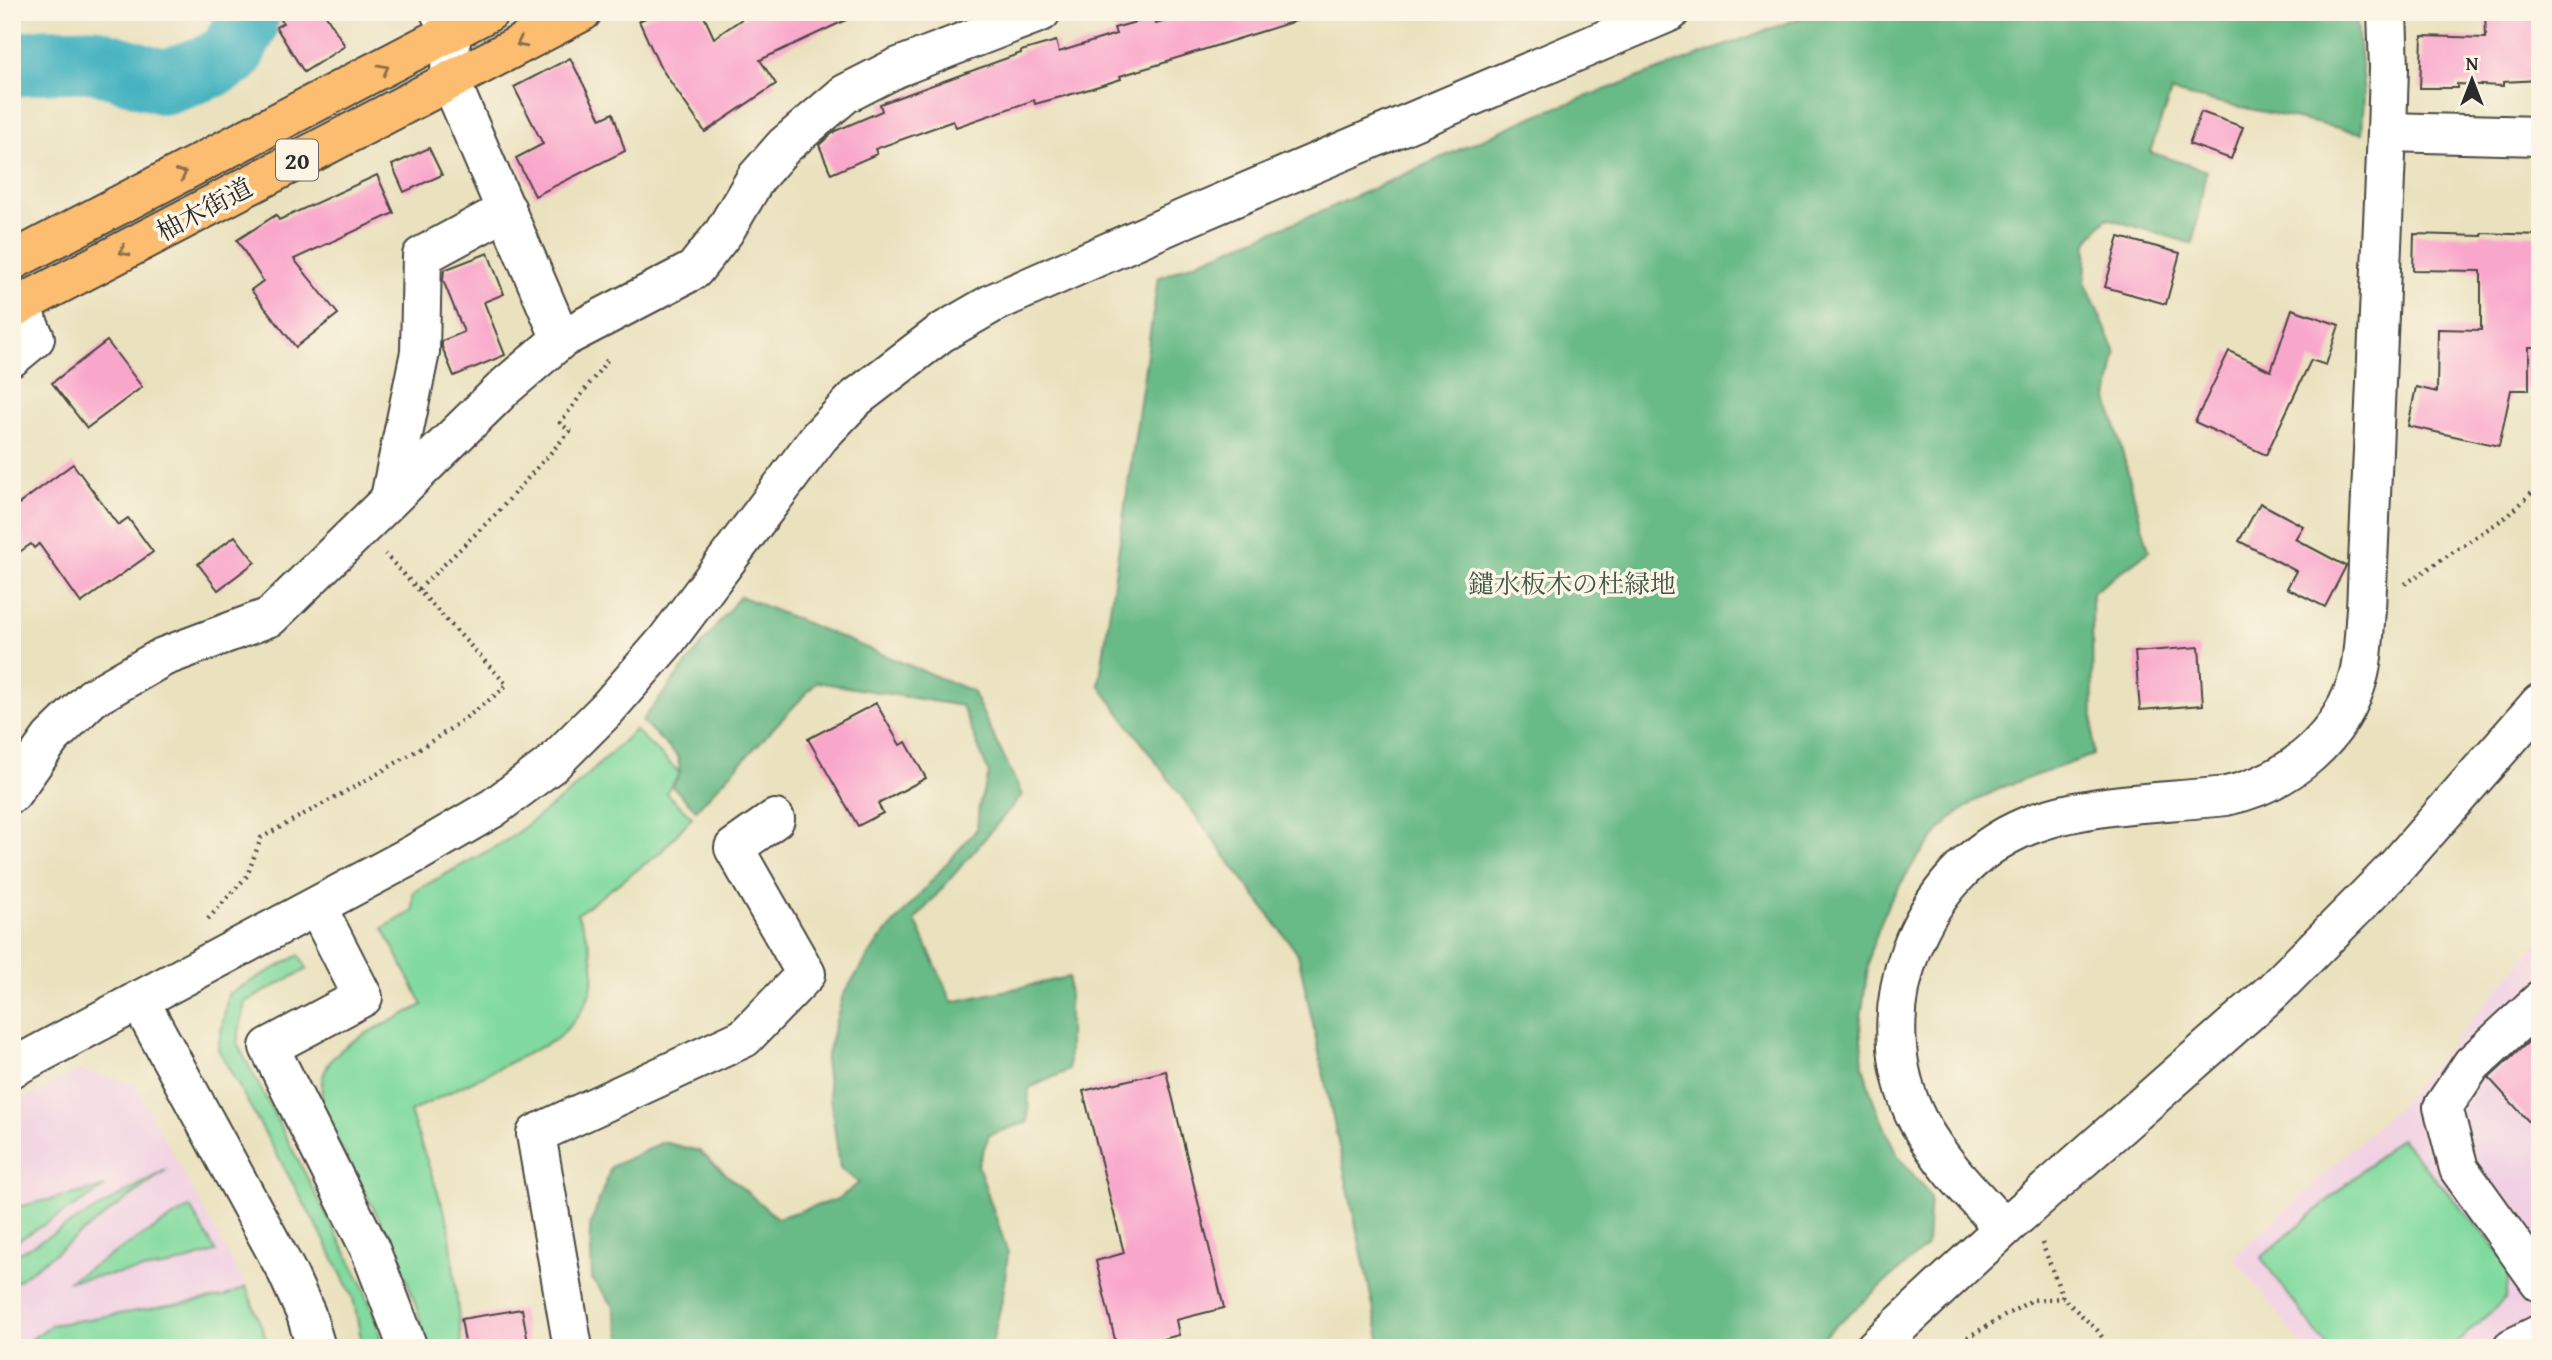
<svg xmlns="http://www.w3.org/2000/svg" width="2552" height="1360" viewBox="0 0 2552 1360" font-family="'Gentium Book Plus','Noto Serif JP',serif">
  <style>
    .built { fill: #f1d0e3 }
    .green { fill: #81da9f; stroke: #568265; stroke-width: 2 }
    .forest { fill: #68ba86; stroke: #4a7258; stroke-width: 2 }
    .lines { fill: none; stroke-linecap: round; stroke-linejoin: round }
    .river { stroke: #45b3c0; stroke-width: 65 }
    .building { fill: #f9a6cb }
    .minor-casing { stroke: #484641; stroke-width: 42 }
    .major-casing { stroke: #484641; stroke-width: 42 }
    .path { stroke: #484641; stroke-width: 4.5; stroke-dasharray: 2 5; stroke-linecap: butt }
    .minor { stroke: #fff; stroke-width: 38 }
    .major { stroke: #fcbd6f; stroke-width: 38 }
    .oneway { stroke: #896d4a }
    .labels { text-anchor: middle; dominant-baseline: central; stroke-width: 7; stroke-linejoin: round; paint-order: stroke }
    .shield { fill: #fcf5e5; stroke: #6a6863; stroke-width: 2 }
    .shield-label { font-size: 24px; font-weight: bold; fill: #2b2b2b }
    .street-label { font-size: 26px; fill: #2b2b2b; stroke: #fcf5e5 }
    .park-label { font-size: 26px; fill: #405748; stroke: #fcf5e5 }
  </style>
  <rect width="100%" height="100%" fill="#fcf5e5"/>
  <filter id="ink" filterUnits="userSpaceOnUse"><feTurbulence type="fractalNoise" baseFrequency=".0143" numOctaves="2"/><feDisplacementMap in="SourceGraphic" scale="14" xChannelSelector="R" yChannelSelector="G"/><feConvolveMatrix kernelMatrix="1 2 1 2 8 2 1 2 1" color-interpolation-filters="sRGB"/></filter>
  <filter id="wash" filterUnits="userSpaceOnUse"><feTurbulence type="fractalNoise" baseFrequency=".00686" numOctaves="4" result="noise"/><feDisplacementMap in="SourceGraphic" scale="28" xChannelSelector="R" yChannelSelector="G"/><feGaussianBlur stdDeviation="1.57" result="paint"/><feColorMatrix in="noise" values="0 0 0 0 0 0 0 0 0 0 0 0 0 0 0 0 0 1.4 0 .05"/><feComposite in="paint" operator="in"/></filter>
  <g filter="url(#wash)">
    <rect width="100%" height="100%" fill="#eae1be"/>
    <g class="built">
      <polygon points="2540,940 2540,1348 2304,1348 2234,1257 2398,1106"/>
      <polygon points="79,1070 134,1083 246,1287 270,1348 12,1348 12,1105"/>
    </g>
    <g class="green">
      <path d="M635 730 680 773 666 793 692 817 660 853 577 914C603 966 600 1001 555 1040L410 1112 449 1225 462 1348H427C410 1265 366 1194 326 1121 312 1070 330 1052 373 1030 390 1022 407 1013 423 1005L383 928 413 911V892L506 841 570 792Z"/>
      <polygon points="299,955 307,969 245,1002 237,1043 363,1285 378,1327 382,1348 363,1348 353,1298 325,1241 218,1049 228,994"/>
      <polygon points="2400,1138 2510,1264 2506,1298 2451,1348 2328,1348 2261,1258"/>
      <polygon points="167,1169 12,1285 12,1257"/>
      <polygon points="106,1187 12,1244 12,1208"/>
      <polygon points="190,1207 216,1252 169,1266 68,1281"/>
      <polygon points="246,1287 270,1348 20,1348 51,1325 223,1297"/>
    </g>
    <g class="forest">
      <polygon points="1816,12 2356,12 2364,96 2362,133 2171,92 2150,152 2206,171 2193,244 2107,218 2087,242 2085,282 2116,353 2108,399 2149,551 2092,593 2093,755 2003,787 1975,801 1948,821 1917,858 1888,904 1870,952 1860,1024 1863,1066 1874,1103 1897,1155 1930,1195 1927,1246 1810,1348 1382,1348 1298,954 1099,685 1158,278 1325,210 1534,116"/>
      <polygon points="740,596 972,691 1022,795 915,920 952,1002 1069,977 1069,1070 1029,1088 1028,1122 989,1135 978,1165 1008,1253 1003,1295 991,1348 807,1348 782,1345 775,1348 624,1348 613,1305 592,1279 590,1226 611,1167 663,1142 699,1151 777,1218 838,1199 859,1183 840,1168 825,1061 843,995 877,943 977,829 979,805 989,774 962,706 817,682 696,810 672,786 680,773 678,757 642,721"/>
    </g>
    <g class="lines">
      <polyline class="river" points="12,65 44,61 92,60 164,82 211,66 231,55 245,26 248,12"/>
    </g>
    <g id="blocks">
      <g class="building">
        <polygon points="276,12 324,12 345,46 304,72 276,27 283,23"/>
        <polygon points="658,12 702,12 714,38 752,12 863,12 760,60 776,84 705,132 659,65 639,21"/>
        <polygon points="1196,12 1301,12 1302,19 1167,61 1167,62 1120,76 1121,79 1083,91 1035,104 1034,100 956,127 953,121 875,149 877,154 831,174 819,145 835,131 882,111 880,104 1021,53 1021,51 1056,41 1059,52 1116,34 1114,28 1154,17 1156,24"/>
        <polygon points="2485,12 2540,12 2540,80 2503,82 2503,86 2457,84 2457,88 2420,88 2422,36 2486,38"/>
        <polygon points="570,58 601,119 613,113 625,151 535,196 516,158 543,144 514,87"/>
        <polygon points="2201,112 2243,127 2231,159 2189,144"/>
        <polygon points="429,148 442,175 404,192 392,165"/>
        <polygon points="377,175 394,213 294,259 338,314 296,347 251,290 263,281 237,240 276,215 279,220"/>
        <polygon points="2482,233 2540,235 2540,347 2529,347 2529,390 2511,390 2499,446 2408,426 2416,387 2437,392 2438,329 2481,330 2481,271 2413,270 2414,234 2482,236"/>
        <polygon points="2119,237 2180,253 2166,304 2105,287"/>
        <polygon points="488,253 504,294 484,302 505,355 454,376 442,347 442,341 464,332 443,280 444,270"/>
        <polygon points="2292,309 2339,325 2326,365 2311,360 2266,455 2195,422 2229,351 2271,371"/>
        <polygon points="107,341 142,387 87,428 52,383"/>
        <polygon points="73,464 118,525 128,518 153,552 81,603 39,544 34,548 31,544 12,557 12,509"/>
        <polygon points="2260,503 2303,526 2295,539 2346,566 2325,607 2287,588 2296,571 2239,541"/>
        <polygon points="235,536 255,562 218,590 198,564"/>
        <polygon points="2199,647 2203,705 2140,710 2135,652"/>
        <polygon points="876,703 900,745 906,742 926,778 878,804 883,813 858,826 808,739"/>
        <polygon points="2540,1031 2540,1134 2489,1078"/>
        <polygon points="1166,1071 1224,1308 1176,1320 1179,1335 1127,1348 1117,1348 1096,1261 1124,1253 1083,1091"/>
        <polygon points="522,1309 529,1348 466,1348 461,1319"/>
      </g>
    </g>
  </g>
  <g filter="url(#ink)">
    <use href="#blocks" fill-opacity="0" stroke="#484641" stroke-width="2"/>
    <g class="lines">
      <g class="minor-casing">
        <g id="minor">
          <polyline points="440,12 451,32 450,80 561,339"/>
          <polyline points="2387,132 2540,136"/>
          <polyline points="12,357 35,338 19,305"/>
          <polyline points="390,498 420,352 422,256 507,210"/>
          <polyline points="12,793 51,738 92,698 163,657 270,617 506,386 561,339 694,270 724,232 756,178 784,146 845,94 896,68 1041,12"/>
          <polyline points="317,907 363,997 269,1047 370,1249 408,1348"/>
          <polyline points="139,1000 287,1272 306,1314 316,1348"/>
          <polyline points="2540,1001 2472,1064 2443,1107 2459,1169 2540,1282"/>
          <polyline points="12,1068 416,853 493,808 552,764 606,710 666,641 819,437 856,398 941,333 993,303 1188,217 1670,12"/>
          <path d="M2004 1228C1973 1195 1939 1161 1918 1121 1863 1014 1917 871 2027 826 2085 802 2164 803 2226 796 2289 783 2343 737 2359 674 2364 653 2364 631 2366 609L2387 132 2389 68 2387 12"/>
          <polyline points="573,1348 536,1134 744,1038 806,974 734,848 775,819"/>
          <polyline points="1875,1348 2004,1228 2274,990 2396,867 2540,703"/>
          <polyline points="2512,1348 2540,1334"/>
        </g>
      </g>
      <g class="major-casing">
        <g id="major">
          <polyline points="12,261 489,12"/>
          <polyline points="12,309 582,12"/>
        </g>
      </g>
      <g class="path">
        <polyline points="2405,584 2509,515 2540,485"/>
        <polyline points="419,589 496,514 570,431 560,423 608,359"/>
        <path d="M208 919 247 876 261 838C342 792 437 747 507 685L385 554"/>
        <polyline points="2042,1243 2063,1298 2097,1330 2110,1348"/>
        <polyline points="1949,1348 2032,1300 2063,1298"/>
      </g>
      <use href="#minor" class="minor"/>
      <use href="#major" class="major"/>
    </g>
    <defs><path id="oneway-chevron" d="M-2-3.5L2.5 0L-2 3.5" fill="none" stroke-width="1.6" stroke-linecap="round" stroke-linejoin="round" transform="scale(1.75)"/></defs>
    <g class="oneway">
      <use href="#oneway-chevron" transform="translate(521 43) rotate(153)"/>
      <use href="#oneway-chevron" transform="translate(384 69) rotate(-28)"/>
      <use href="#oneway-chevron" transform="translate(182 174) rotate(-27)"/>
      <use href="#oneway-chevron" transform="translate(124 251) rotate(152)"/>
    </g>
  </g>
  <g class="labels">
    <rect class="shield" x="276" y="139.5" width="42" height="41" rx="5"/>
    <g class="shield-label">
      <text x="297" y="160">20</text>
    </g>
    <g class="street-label">
      <text transform="translate(204 209) rotate(-28)">柚木街道</text>
    </g>
    <g class="park-label">
      <text x="1572" y="583">鑓水板木の杜緑地</text>
    </g>
  </g>
  <rect width="2552" height="1360" fill="none" stroke="#fcf5e5" stroke-width="42"/>
  <g transform="translate(2472 80)" stroke="#fcf5e5" stroke-width="5" paint-order="stroke">
  <path d="M0-5L12 26L0 18L-12 26Z" fill="#2b2b2b"/>
  <text y="-10" font-size="19" font-weight="bold" text-anchor="middle" fill="#2b2b2b">N</text>
  </g>
</svg>
